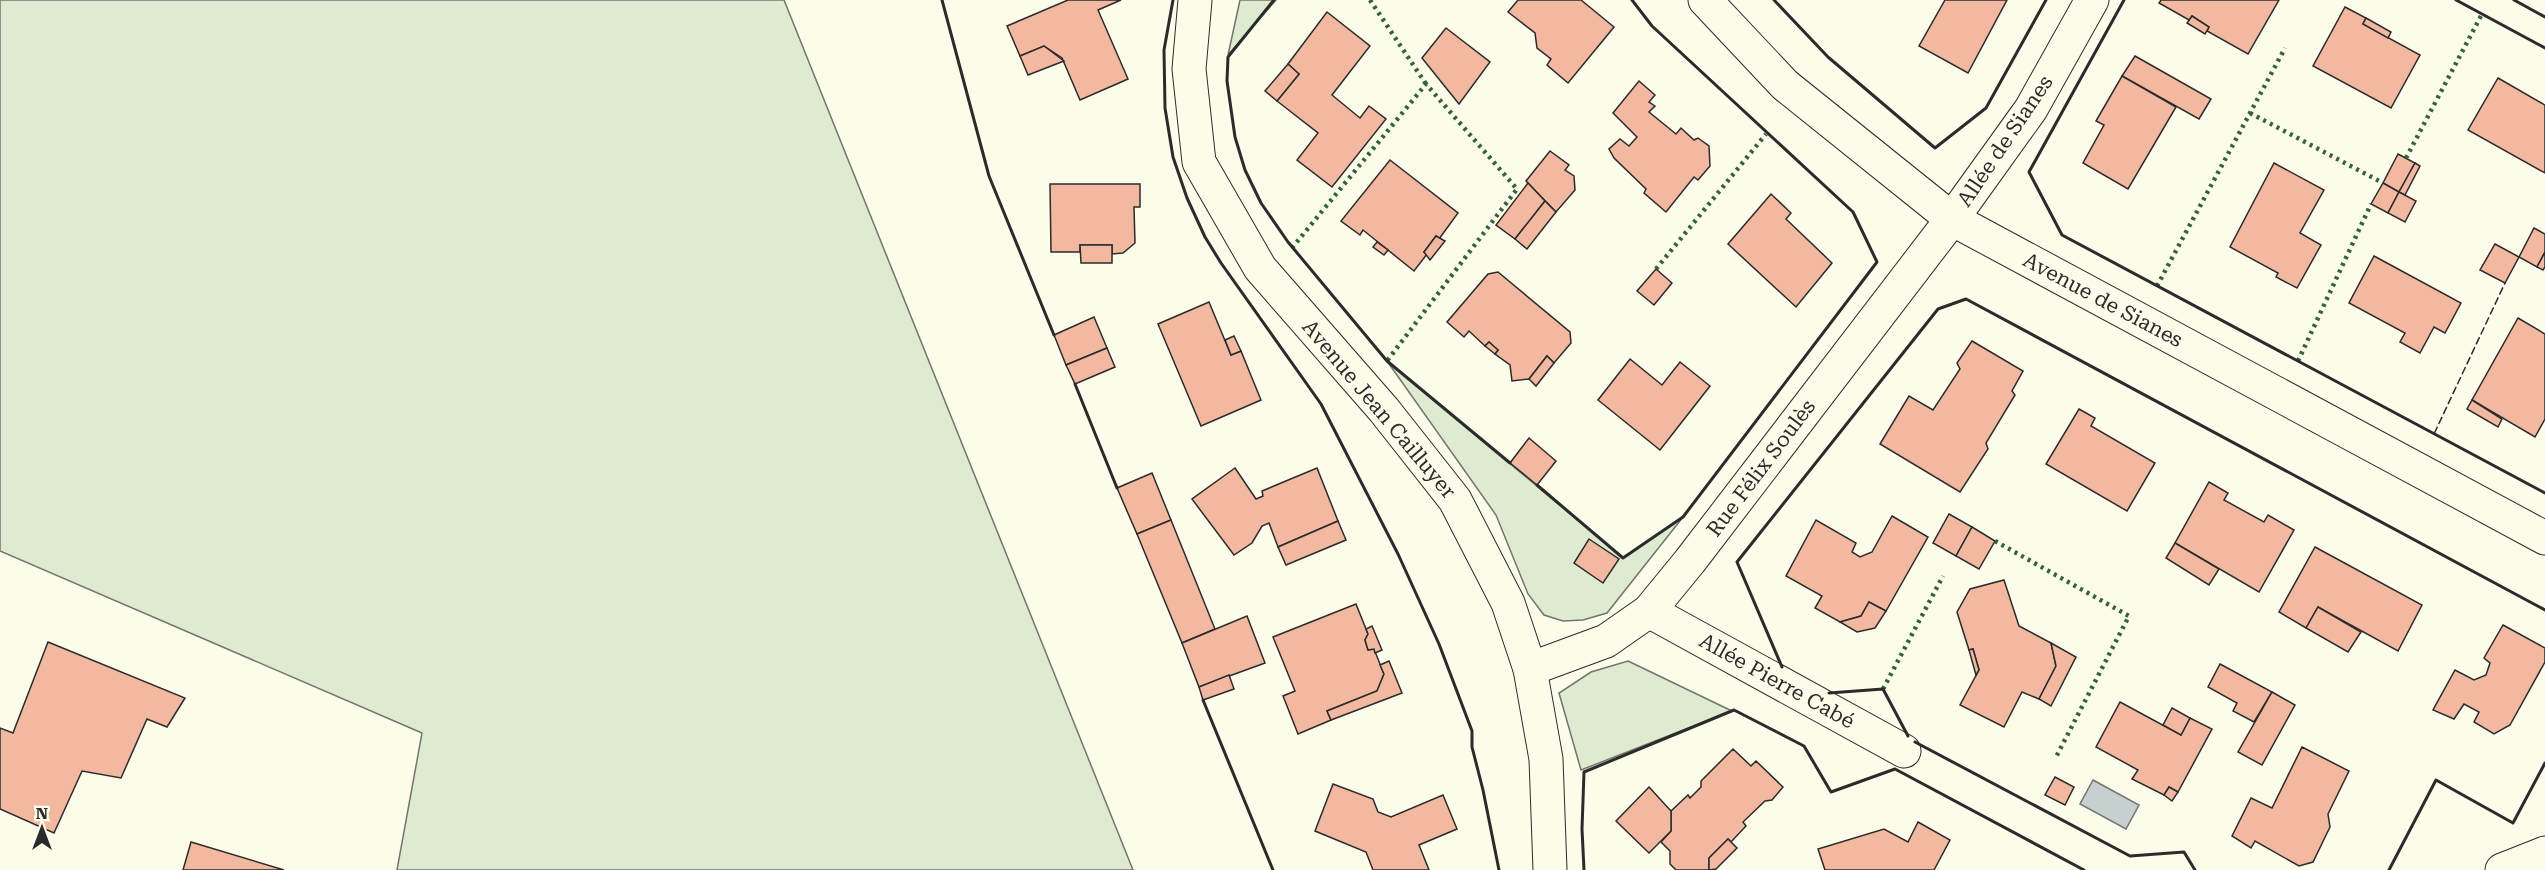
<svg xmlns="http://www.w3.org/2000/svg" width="2545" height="870" viewBox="0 0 2545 870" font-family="'Roboto Serif',serif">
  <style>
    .green { fill: #deebd1; stroke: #74746e; stroke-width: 1.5 }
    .water { fill: #c7d0d0; stroke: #74746e; stroke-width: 1.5 }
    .building { fill: #f2b8a0; stroke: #2b2b2b; stroke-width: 1.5 }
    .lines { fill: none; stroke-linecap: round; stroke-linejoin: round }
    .minor-casing { stroke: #2b2b2b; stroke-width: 35 }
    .minor { stroke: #fdfbea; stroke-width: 33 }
    .hedge { stroke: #34623c; stroke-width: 4.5; stroke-dasharray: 3 4.5; stroke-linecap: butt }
    .fence { stroke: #2b2b2b; stroke-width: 1.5; stroke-dasharray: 8 3; stroke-linecap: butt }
    .wall { stroke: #2b2b2b; stroke-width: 3 }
    .labels { text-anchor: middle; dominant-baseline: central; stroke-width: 4.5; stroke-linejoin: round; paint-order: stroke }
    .street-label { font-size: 21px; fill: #2b2b2b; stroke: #fdfbea }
  </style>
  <rect width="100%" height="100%" fill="#fdfbea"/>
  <g class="green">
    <polygon points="0,0 784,0 1133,870 397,870 422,733 0,551"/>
    <polygon points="1240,0 1276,0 1228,55"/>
    <polygon points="1387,361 1623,558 1683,517 1607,613 1583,620 1563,621 1544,615 1528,594 1496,515"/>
    <polygon points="1628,661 1732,711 1581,770 1559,693 1591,672"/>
  </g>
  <polygon class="water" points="2093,780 2139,805 2126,829 2080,804"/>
  <g class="building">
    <polygon points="1068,0 1121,0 1098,10 1128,79 1080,100 1062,58 1044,46 1020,56 1007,26"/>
    <polygon points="1518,0 1581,0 1614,27 1568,83 1547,65 1551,59 1537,48 1535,33 1508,12"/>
    <polygon points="1945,0 2007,0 1968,73 1919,46"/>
    <polygon points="2161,0 2279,0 2248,54 2207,31 2209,27 2192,16 2189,20 2159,3"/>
    <polygon points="2345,7 2366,18 2363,24 2420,55 2391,108 2313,66"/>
    <polygon points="1327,12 1370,46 1332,95 1360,118 1369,106 1386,119 1332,187 1297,160 1318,133 1277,101 1299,74 1288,64"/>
    <polygon points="2192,16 2209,27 2205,34 2187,23"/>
    <polygon points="2366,18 2391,32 2388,38 2363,24"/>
    <polygon points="1446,28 1490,62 1459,104 1422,58"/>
    <polygon points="1044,46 1064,61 1028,75 1020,56"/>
    <polygon points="2135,56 2211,99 2199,119 2122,76"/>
    <polygon points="1288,64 1299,74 1277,101 1265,91"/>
    <polygon points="2122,76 2176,107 2128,189 2083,163 2104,125 2096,121"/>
    <polygon points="2498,78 2545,105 2545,173 2468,130"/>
    <polygon points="1639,81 1655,95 1649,102 1655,106 1649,112 1676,134 1681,128 1694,140 1698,138 1709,146 1710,166 1698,180 1694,177 1666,212 1644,193 1646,189 1614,158 1609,149 1620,139 1629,146 1637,137 1613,113"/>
    <polygon points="1550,151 1569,165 1565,170 1574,176 1575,190 1556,212 1526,181"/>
    <polygon points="2398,154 2415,163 2399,192 2383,183"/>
    <polygon points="1390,160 1458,213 1439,239 1436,236 1424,252 1427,254 1414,271 1363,230 1360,235 1341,221"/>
    <polygon points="2274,163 2324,190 2300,233 2321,245 2297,288 2276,277 2278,273 2230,247"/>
    <polygon points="2415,163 2420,166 2405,195 2399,192"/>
    <polygon points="1528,183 1545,201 1515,239 1496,225"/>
    <polygon points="2383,183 2399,192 2388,213 2371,204"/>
    <polygon points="1050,184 1140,184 1140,207 1134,207 1135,243 1123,253 1112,254 1112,245 1080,245 1080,252 1051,252"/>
    <polygon points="2399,192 2416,201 2405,222 2388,213"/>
    <polygon points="1771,194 1791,213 1786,219 1832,263 1796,307 1728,244"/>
    <polygon points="1545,201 1556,212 1527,249 1515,239"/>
    <polygon points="2534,228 2545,234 2545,252 2537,267 2519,257"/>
    <polygon points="1436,236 1445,241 1430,260 1424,252"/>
    <polygon points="1377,242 1388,250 1384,255 1373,247"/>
    <polygon points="2495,244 2519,257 2505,283 2480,270"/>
    <polygon points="1080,245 1112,245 1112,263 1081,263"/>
    <polygon points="2545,252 2545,267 2543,270 2537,267"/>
    <polygon points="2374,256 2461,303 2445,333 2434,327 2420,353 2400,342 2405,333 2349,303"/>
    <polygon points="1656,269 1672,283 1654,305 1637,291"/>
    <polygon points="1498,272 1570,332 1571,343 1554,363 1547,356 1529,379 1512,381 1510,365 1495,354 1498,350 1489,342 1485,346 1469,331 1464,337 1447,322 1488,274"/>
    <polygon points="1209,302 1231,355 1241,351 1261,400 1201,426 1158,324"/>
    <polygon points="1094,317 1107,348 1066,365 1054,335"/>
    <polygon points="2518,318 2545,334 2545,419 2535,437 2472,400"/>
    <polygon points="1234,336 1241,351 1231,355 1225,340"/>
    <polygon points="1972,341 2023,371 2012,391 2015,395 1986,443 1988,449 1960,492 1880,444 1909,396 1933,410 1960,369 1957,363"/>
    <polygon points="1489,342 1498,350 1495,354 1485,346"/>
    <polygon points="1107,348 1115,367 1075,384 1066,365"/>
    <polygon points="1547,356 1554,363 1536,386 1529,379"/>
    <polygon points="1630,359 1662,385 1680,362 1710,386 1660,450 1598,400"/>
    <polygon points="2472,400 2502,419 2498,427 2467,409"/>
    <polygon points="2079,409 2095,418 2091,426 2155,463 2127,511 2046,464"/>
    <polygon points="1529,438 1556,461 1537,485 1510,463"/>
    <polygon points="1235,468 1256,499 1263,496 1262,491 1317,468 1338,521 1278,547 1269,523 1262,526 1252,543 1234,555 1192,499"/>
    <polygon points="1152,473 1171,520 1137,534 1117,488"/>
    <polygon points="2209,482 2228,493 2224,500 2264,522 2268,515 2294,530 2259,592 2175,543"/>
    <polygon points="1949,514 1972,527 1956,556 1933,543"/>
    <polygon points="1892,516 1928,537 1886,611 1869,602 1861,616 1840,622 1815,608 1822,596 1786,576 1816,520 1856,543 1852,552 1860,557 1872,552"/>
    <polygon points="1171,520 1215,629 1182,643 1137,534"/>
    <polygon points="1338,521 1346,540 1286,565 1278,547"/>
    <polygon points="1972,527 1995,541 1979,569 1956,556"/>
    <polygon points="1589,539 1619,559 1603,583 1574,563"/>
    <polygon points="2175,543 2219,569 2209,585 2166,558"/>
    <polygon points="2315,547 2422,605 2398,651 2318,607 2306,628 2279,612"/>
    <polygon points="2004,580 2019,626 2051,643 2056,666 2039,699 2022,692 2004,727 1960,705 1979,670 1973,649 1969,650 1957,612 1970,589"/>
    <polygon points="1869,602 1886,611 1875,628 1857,632 1840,622 1861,616"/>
    <polygon points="1356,604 1368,634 1365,640 1368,650 1374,649 1384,674 1377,691 1327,711 1331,720 1298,734 1283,696 1295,691 1273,637"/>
    <polygon points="2318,607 2361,632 2348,652 2306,628"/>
    <polygon points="1247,616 1265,663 1199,687 1182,643"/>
    <polygon points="2503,625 2545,648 2545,662 2510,725 2494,734 2474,722 2479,712 2464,704 2454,719 2433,710 2455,670 2474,680 2486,675 2490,663 2484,658"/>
    <polygon points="1372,626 1382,650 1375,653 1374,649 1368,650 1365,640 1368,634 1366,629"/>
    <polygon points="48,642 185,698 167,727 147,719 121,778 82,771 54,833 0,809 0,728 13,733"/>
    <polygon points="2051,643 2076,657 2051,706 2039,699 2056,666"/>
    <polygon points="1973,649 1979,670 1976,675 1969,650"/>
    <polygon points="1389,661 1402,693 1331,720 1327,711 1377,691 1384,674 1380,665"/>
    <polygon points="2220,664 2272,692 2254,722 2233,711 2237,703 2208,687"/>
    <polygon points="1229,675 1234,689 1203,700 1199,687"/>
    <polygon points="2272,692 2295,705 2262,765 2238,752"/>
    <polygon points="2120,702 2181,735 2190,718 2212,729 2178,792 2169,787 2164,795 2132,779 2138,770 2096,747"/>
    <polygon points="2172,708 2190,718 2181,735 2163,725"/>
    <polygon points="2302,747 2349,771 2328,814 2330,827 2313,862 2299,866 2255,841 2251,848 2232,836 2251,798 2272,808"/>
    <polygon points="1733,749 1751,766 1756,761 1783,787 1772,800 1765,801 1743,822 1746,826 1731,842 1728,839 1709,858 1709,870 1676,870 1670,864 1670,851 1661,842 1671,831 1671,811 1688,795 1690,798 1701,787 1701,781"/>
    <polygon points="2055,777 2074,787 2065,805 2045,795"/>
    <polygon points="1333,784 1373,799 1378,812 1391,817 1443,795 1457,829 1419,845 1429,870 1373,870 1366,852 1315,831"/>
    <polygon points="1649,787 1671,811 1671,831 1649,853 1616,821"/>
    <polygon points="2169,787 2178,792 2172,801 2164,795"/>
    <polygon points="1918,822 1950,840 1934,870 1825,870 1818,849 1884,829 1908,842"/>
    <polygon points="1728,839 1737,848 1716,869 1709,870 1709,858"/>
    <polygon points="191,842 284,870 183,870"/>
  </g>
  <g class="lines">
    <g class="minor-casing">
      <g id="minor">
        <polyline points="1195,0 1189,69 1199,162 1260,268 1384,410 1455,500 1508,603 1530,669 1546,759 1550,870"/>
        <polyline points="1705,0 1785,85 1952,219 2545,538"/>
        <polyline points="1649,611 1904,751"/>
        <polyline points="1530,669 1606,641 1649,611 1690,561 1952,219 2031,109 2092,0"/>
        <polyline points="2502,870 2545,853"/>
      </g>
    </g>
    <use href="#minor" class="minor"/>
    <g class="hedge">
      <polyline points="1370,0 1426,84"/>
      <polyline points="2250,113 2383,183"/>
      <polyline points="2406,158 2482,14"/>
      <polyline points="1292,248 1426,84 1517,189 1387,361"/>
      <polyline points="1656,269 1766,134"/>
      <polyline points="2157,286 2285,48"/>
      <polyline points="2298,361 2371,204"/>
      <polyline points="1995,541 2129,616 2055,759"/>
      <polyline points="1883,689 1943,576"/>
    </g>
    <polyline class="fence" points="2434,434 2505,283"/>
    <g class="wall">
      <polyline points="942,0 989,176 1054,335"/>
      <polyline points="1173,0 1164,50 1165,108 1173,157 1187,198 1205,237 1221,263 1321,404 1398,554 1439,644 1472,731 1472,747 1483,790 1499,870"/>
      <polyline points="1274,0 1228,57 1227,81 1235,137 1245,170 1261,203 1288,242 1387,361 1510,463"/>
      <polyline points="1774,0 1828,57 1935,148 1986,108 2046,0"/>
      <polyline points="2124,0 2029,172 2062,235 2545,493"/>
      <polyline points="2456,0 2545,48"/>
      <polyline points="2514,0 2545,17"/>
      <polyline points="1075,384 1117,488"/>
      <polyline points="1537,485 1623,558 1683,517 1877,262 1853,212 1652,26 1632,0"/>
      <polyline points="1782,667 1737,562 1938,309 1966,299 2545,610"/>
      <polyline points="1829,693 1883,689 1908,736"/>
      <polyline points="1203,700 1273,870"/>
      <polyline points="1915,742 2130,856 2184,852 2195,870"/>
      <polyline points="1584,870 1582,829 1584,772 1734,710 1804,746 1831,792 1895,769 2084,870"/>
      <polyline points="2389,870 2436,780 2513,823 2545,763"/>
    </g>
  </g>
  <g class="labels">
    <g class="street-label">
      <text transform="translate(2005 141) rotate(-56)">Allée de Sianes</text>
      <text transform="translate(2103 300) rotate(28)">Avenue de Sianes</text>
      <text transform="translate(1379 409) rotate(50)">Avenue Jean Cailluyer</text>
      <text transform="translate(1761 468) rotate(-53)">Rue Félix Soulès</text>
      <text transform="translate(1777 681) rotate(29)">Allée Pierre Cabé</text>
    </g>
  </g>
  <g transform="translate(42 828)" stroke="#fdfbea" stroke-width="4.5" paint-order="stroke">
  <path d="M0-4.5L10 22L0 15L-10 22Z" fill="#2b2b2b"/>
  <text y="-9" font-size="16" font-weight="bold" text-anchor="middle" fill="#2b2b2b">N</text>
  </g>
</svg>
